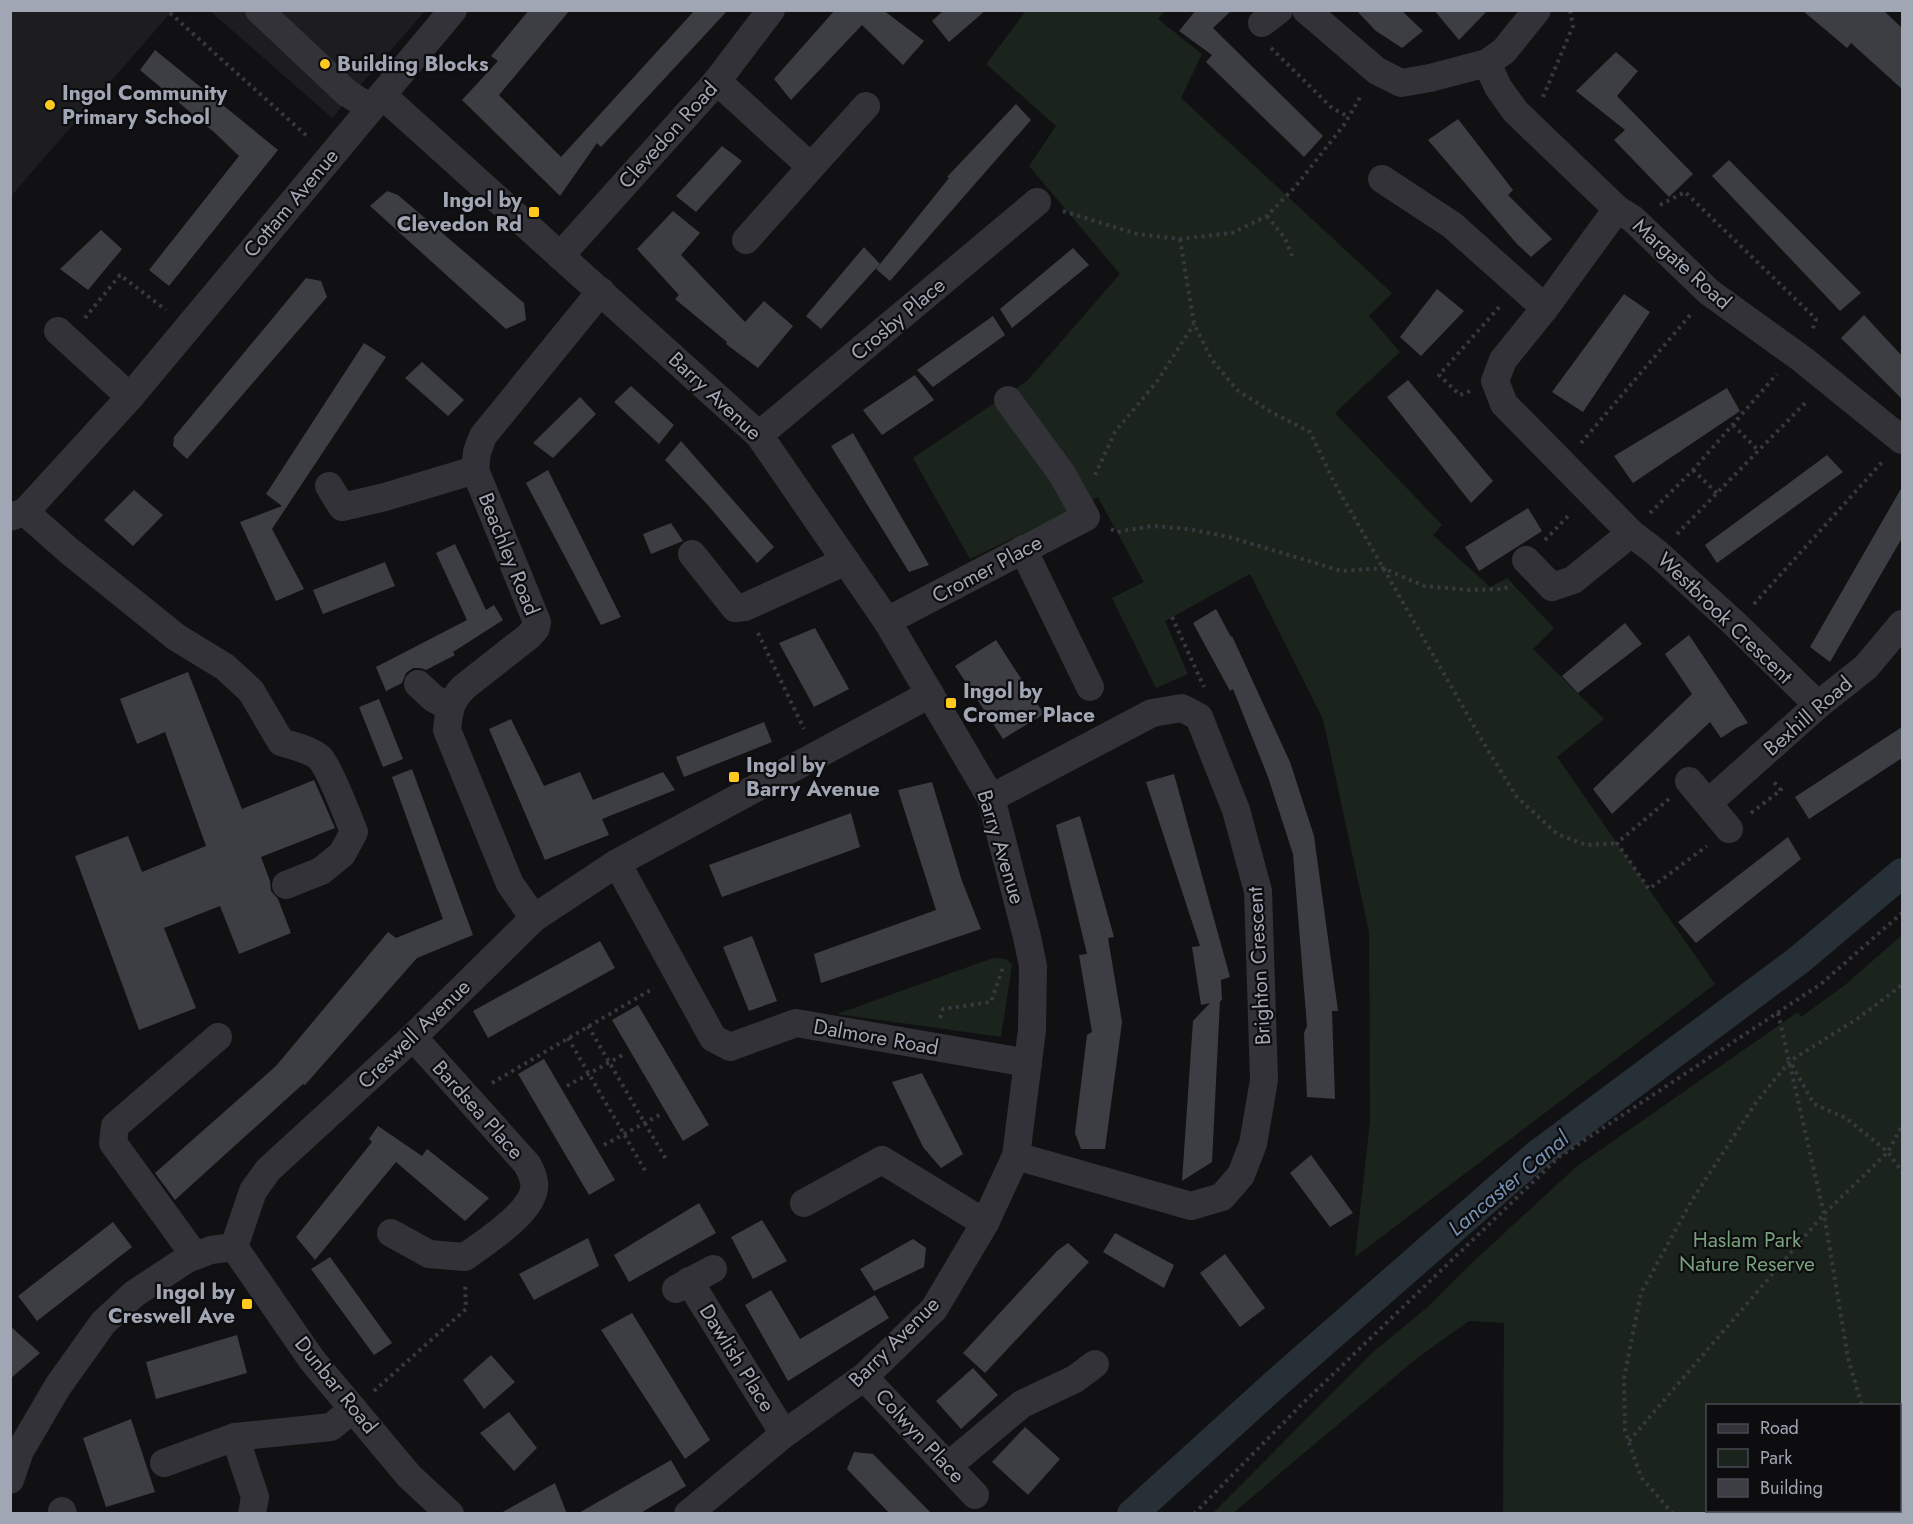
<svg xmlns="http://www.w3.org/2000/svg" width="1913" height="1524" viewBox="0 0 1913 1524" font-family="Jost,sans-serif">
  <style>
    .built { fill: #1d1d20 }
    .green { fill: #1b231d; fill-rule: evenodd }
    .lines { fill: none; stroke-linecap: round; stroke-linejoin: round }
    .canal { stroke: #272f37; stroke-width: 30 }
    .building { fill: #3d3e43 }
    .path { stroke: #38393f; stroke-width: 4; stroke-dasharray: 3 4.5; stroke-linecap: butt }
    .minor { stroke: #323238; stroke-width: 28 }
    .poi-dot { fill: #ffc91d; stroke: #0d0c0e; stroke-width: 2 }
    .labels { text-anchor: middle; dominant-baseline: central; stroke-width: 4.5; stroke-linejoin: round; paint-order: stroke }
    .poi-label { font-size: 21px; font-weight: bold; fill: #a1a6b5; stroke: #0d0c0e; text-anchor: start }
    .street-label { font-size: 21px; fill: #a1a6b5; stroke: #0d0c0e }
    .park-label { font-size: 21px; fill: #77a27d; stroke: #0d0c0e }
    .water-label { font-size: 22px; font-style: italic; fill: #7590b3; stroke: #0d0c0e }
  </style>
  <rect width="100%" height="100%" fill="#111113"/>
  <g class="built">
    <polygon points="11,10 172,11 11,196 10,11"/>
    <polygon points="210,11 425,11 332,118"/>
  </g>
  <g class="green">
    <polygon points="1026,11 1165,11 1158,19 1202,54 1181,98 1392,293 1369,316 1400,352 1335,413 1442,525 1433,535 1490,587 1507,578 1554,628 1533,649 1604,719 1557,757 1715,984 1355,1257 1370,1121 1369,932 1323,719 1250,574 1165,621 1188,674 1156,688 1112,598 1144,582 1098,497 970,559 913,458 1027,381 1120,274 1029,166 1056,126 986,64"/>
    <path d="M1902 935V1513H1503L1504 1323 1469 1321 1417 1358 1233 1513H1213L1373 1352 1429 1306 1474 1261 1576 1167 1798 1012 1801 1017 1845 985ZM1708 1406H1900V1510H1708Z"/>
    <polygon points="993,958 1006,959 1012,965 1001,1037 837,1014"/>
  </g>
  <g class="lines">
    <polyline class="canal" points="1132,1514 1272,1387 1537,1155 1799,960 1902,873"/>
  </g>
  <g class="building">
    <polygon points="529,10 570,10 499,95 561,157 695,10 728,10 601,147 597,143 560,196 462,100 498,61 491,56"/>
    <polygon points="835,10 883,10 924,41 903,65 862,25 791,100 774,79"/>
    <polygon points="944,10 986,10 949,42 932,21"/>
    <polygon points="1196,10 1232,10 1213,28 1323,136 1304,157 1206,62 1212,55 1179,31"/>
    <polygon points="1356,10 1401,10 1423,31 1402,48 1376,31"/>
    <polygon points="1434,10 1488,10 1459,40"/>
    <polygon points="1802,10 1883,10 1902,28 1902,89 1851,43 1847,48"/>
    <polygon points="155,50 278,150 169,286 149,270 239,156 215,133 140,70"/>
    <polygon points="1616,52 1638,71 1617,96 1693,174 1669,197 1614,140 1625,130 1576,91"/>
    <polygon points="1016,104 1031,120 890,281 876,269 949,178 947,177"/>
    <polygon points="1458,119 1513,190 1508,195 1552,239 1531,257 1517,244 1428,140"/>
    <polygon points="722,146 742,161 696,212 676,196"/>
    <polygon points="1729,160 1861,293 1840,311 1712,176"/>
    <polygon points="387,191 398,195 524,303 526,320 506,329 370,206"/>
    <polygon points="673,211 700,233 681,255 745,322 764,301 793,326 758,368 726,344 727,342 675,299 679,295 637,249"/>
    <polygon points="101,230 122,249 88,290 60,269"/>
    <polygon points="864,247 880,264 821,329 806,316"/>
    <polygon points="1073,248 1089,265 1012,328 1000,309"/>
    <polygon points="306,278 321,281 327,297 187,459 173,446 174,437"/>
    <polygon points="1437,289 1464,311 1421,356 1400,337"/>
    <polygon points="1624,294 1650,312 1583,412 1552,392"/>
    <polygon points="1864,315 1902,356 1902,399 1841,338"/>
    <polygon points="993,316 1005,335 933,387 917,370"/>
    <polygon points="364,343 386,357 272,529 304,589 276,601 240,522 282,506 266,494"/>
    <polygon points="422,362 464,400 448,416 405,378"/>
    <polygon points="915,375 934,400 882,435 863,410"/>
    <polygon points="1408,380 1493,481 1471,503 1387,397"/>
    <polygon points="631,386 674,425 659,444 614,402"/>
    <polygon points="1727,388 1740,411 1633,483 1614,456"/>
    <polygon points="580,397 596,414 553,458 533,443"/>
    <polygon points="853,433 929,565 909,572 831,446"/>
    <polygon points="681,441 774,547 757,563 707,504 665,460"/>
    <polygon points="1827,455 1843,472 1717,563 1705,545"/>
    <polygon points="548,470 621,617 601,625 526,483"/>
    <polygon points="1902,487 1902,538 1830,662 1810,647"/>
    <polygon points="134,490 163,515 133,546 104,520"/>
    <polygon points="1528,508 1542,531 1479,571 1465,547"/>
    <polygon points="671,523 683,541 651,554 643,534"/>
    <polygon points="455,544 486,610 494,605 503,620 453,652 455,655 426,670 421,668 413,668 406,673 402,683 386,691 376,667 467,620 436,553"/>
    <polygon points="385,562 395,586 323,614 313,590"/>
    <polygon points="1216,609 1231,637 1232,636 1290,762 1314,836 1338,1011 1332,1011 1335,1099 1307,1097 1304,1033 1307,1026 1293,854 1268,777 1233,689 1230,691 1193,623"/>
    <polygon points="1625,623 1642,644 1578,693 1562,676"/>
    <polygon points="815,628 849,689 814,707 779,643"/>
    <polygon points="1689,635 1748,723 1736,728 1721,738 1710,722 1612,814 1593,789 1692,694 1665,654"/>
    <polygon points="996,640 1044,714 1003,739 955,666"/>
    <polygon points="188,672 242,809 314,780 335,828 261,857 270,881 271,891 278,899 291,933 239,954 220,906 164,928 196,1008 139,1030 75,856 128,836 142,872 206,846 165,732 137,744 120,699"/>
    <polygon points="379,699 403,759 383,767 359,707"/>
    <polygon points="511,719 544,786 580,772 593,800 663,772 675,790 602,819 609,835 545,860 489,729"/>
    <polygon points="764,722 772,742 684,777 676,757"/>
    <polygon points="1902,727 1902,758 1809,819 1795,797"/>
    <polygon points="412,769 473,935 417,958 305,1085 303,1084 175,1200 155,1173 276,1066 388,932 396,938 443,919 392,777"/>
    <polygon points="1174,774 1230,977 1221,980 1222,1000 1220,1001 1212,1162 1182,1181 1193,1021 1210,1003 1201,1005 1192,947 1200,946 1146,782"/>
    <polygon points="932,782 962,881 981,929 821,983 814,954 936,910 898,790"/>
    <polygon points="851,813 860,847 722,897 709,865"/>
    <polygon points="1080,816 1114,937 1108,938 1122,1022 1105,1149 1081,1149 1075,1133 1087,1035 1092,1032 1079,955 1087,954 1056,825"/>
    <polygon points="1788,837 1801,859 1696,943 1678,922"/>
    <polygon points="752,936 777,1001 749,1011 723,947"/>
    <polygon points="600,941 615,968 488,1038 473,1011"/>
    <polygon points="638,1005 709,1125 683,1141 612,1020"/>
    <polygon points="544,1059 615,1180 589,1195 518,1074"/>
    <polygon points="922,1073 963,1154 941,1168 923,1147 892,1082"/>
    <polygon points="378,1126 422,1156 427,1149 489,1198 465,1221 396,1162 315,1260 296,1237 372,1142 369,1139"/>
    <polygon points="1311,1155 1353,1213 1330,1227 1290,1173"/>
    <polygon points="699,1203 716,1233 629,1282 614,1255"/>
    <polygon points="762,1220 787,1261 753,1279 731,1237"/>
    <polygon points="113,1222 132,1247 37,1321 18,1296"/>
    <polygon points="1115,1233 1174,1265 1164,1288 1103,1252"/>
    <polygon points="588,1238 599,1266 534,1300 519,1274"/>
    <polygon points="913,1239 926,1248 924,1267 874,1291 860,1269"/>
    <polygon points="1068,1243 1089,1262 985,1373 963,1353 1057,1251"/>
    <polygon points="1225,1254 1265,1308 1240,1327 1200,1273"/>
    <polygon points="330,1257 392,1343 374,1355 311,1269"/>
    <polygon points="771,1290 800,1339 875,1295 889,1318 788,1381 745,1305"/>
    <polygon points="632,1313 710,1440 685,1459 601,1330"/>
    <polygon points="10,1326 40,1353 10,1379"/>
    <polygon points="237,1335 247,1373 156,1399 146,1362"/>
    <polygon points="491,1355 515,1382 484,1409 463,1380"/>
    <polygon points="973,1368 998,1395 961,1429 936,1401"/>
    <polygon points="509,1412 537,1448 514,1471 480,1433"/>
    <polygon points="131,1419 155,1492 106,1507 83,1438"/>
    <polygon points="1025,1427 1060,1459 1028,1495 992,1462"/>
    <polygon points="854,1452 873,1454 932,1514 890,1514 847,1469"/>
    <polygon points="671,1460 686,1486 639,1514 577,1514"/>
    <polygon points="555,1483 567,1514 499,1514"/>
  </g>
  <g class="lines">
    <g class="path">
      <polyline points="170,13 309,138"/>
      <polyline points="1271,48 1332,108 1349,117"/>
      <polyline points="1543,97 1573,26 1570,10"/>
      <polyline points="1660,205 1685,192 1816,319 1812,331"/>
      <polyline points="1063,211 1137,234 1180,239 1232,233 1267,216 1295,187 1344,125 1362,94"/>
      <polyline points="1267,216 1285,238 1292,256"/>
      <polyline points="1180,239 1194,324 1212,360 1237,390 1271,412 1310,432 1335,484 1483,742 1516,796 1557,834 1586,845 1617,843"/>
      <polyline points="85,318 120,275 166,310"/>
      <polyline points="1470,391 1460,395 1439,375 1501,305"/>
      <polyline points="1733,425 1758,450"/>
      <polyline points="1581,443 1691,314"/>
      <polyline points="1693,470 1718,494"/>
      <polyline points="1095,475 1115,432 1158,380 1194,324"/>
      <polyline points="1650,513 1693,470 1777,374"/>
      <polyline points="1111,529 1117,532 1152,526 1188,529 1229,537 1342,571 1383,568 1424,586 1470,590 1503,589 1512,585"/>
      <polyline points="1677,534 1808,400"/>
      <polyline points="1545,540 1571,513"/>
      <polyline points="1754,604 1884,460"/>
      <polyline points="1172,617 1204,687"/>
      <polyline points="758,633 804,729"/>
      <polyline points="1669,799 1617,843 1649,889 1707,846"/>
      <polyline points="1751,813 1781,790 1773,781"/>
      <polyline points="1778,1013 1824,1214 1848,1358 1862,1406"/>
      <polyline points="940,1018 943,1009 991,1002 1003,967"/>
      <polyline points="588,1026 667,1161"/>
      <polyline points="568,1038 646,1172"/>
      <polyline points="1792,1065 1814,1104 1846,1118 1888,1152 1902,1172"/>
      <polyline points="492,1083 654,988"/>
      <polyline points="567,1086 626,1053"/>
      <polyline points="604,1145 663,1113"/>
      <polyline points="374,1391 466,1309 465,1283"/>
      <polyline points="1629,1441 1824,1214 1888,1152 1902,1125"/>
      <polyline points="1194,1514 1300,1406 1559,1157 1821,984 1902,913"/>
      <polyline points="1673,1514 1641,1477 1625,1431 1624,1378 1641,1293 1692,1200 1757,1101 1790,1061 1857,1019 1902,985"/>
      <polyline points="1894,1514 1902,1510"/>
    </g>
    <g class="minor">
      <polyline points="259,10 347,93 371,108"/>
      <polyline points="1306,10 1377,71 1401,83 1430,78 1487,63 1504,51 1537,10"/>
      <polyline points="1262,23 1279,10"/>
      <polyline points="1487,63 1498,87 1515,111 1617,209 1633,219 1709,292 1802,359 1902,440"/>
      <polyline points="717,81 811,167 746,240"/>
      <polyline points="382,95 759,435 887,621 991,798 1027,937 1033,966 1032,1030 1016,1156 985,1223 934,1309 864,1377 784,1434 688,1514"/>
      <polyline points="811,167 866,106"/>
      <polyline points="1382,179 1452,225 1545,308"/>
      <polyline points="1617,209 1545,308 1503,360 1495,381 1504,404 1631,533 1657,553 1735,624 1818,705"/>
      <polyline points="560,256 717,81 771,10"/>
      <polyline points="58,331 130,397"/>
      <polyline points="759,435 1037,202"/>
      <polyline points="329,486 342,507 385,497 475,470"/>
      <path d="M25 512 68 550 176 637 225 667 251 691 281 742C293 746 310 749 320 758 330 769 348 817 354 832L342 854 321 871 286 885"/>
      <polyline points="10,517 25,512 130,397 453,10"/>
      <polyline points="1023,549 1090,687"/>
      <polyline points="692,554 735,608 745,607 846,561"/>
      <polyline points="1526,560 1552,587 1573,580 1631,533"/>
      <polyline points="887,621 1086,517 1062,474 1008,400"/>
      <polyline points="418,684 433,698 449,707"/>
      <polyline points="1689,781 1729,829"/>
      <polyline points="991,798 1152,713 1182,708 1199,717 1236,810 1258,891 1264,1080 1253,1144 1241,1175 1222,1197 1191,1206 1016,1156"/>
      <polyline points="1708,803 1818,705 1866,667 1902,624"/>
      <polyline points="617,863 713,1038 730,1047 796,1023 1028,1063"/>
      <path d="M534 918 510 884 447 730C449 711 450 701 464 687L529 636 536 628 537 622 475 470 477 452 483 436 601 291"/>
      <polyline points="804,1203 882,1160 985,1223"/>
      <path d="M391 1233 429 1254 465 1257C484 1243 539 1209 534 1182 533 1176 530 1169 527 1164L413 1037"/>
      <polyline points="234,1247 253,1191 268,1170 413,1037 534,918 617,863 930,694"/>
      <polyline points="234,1247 312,1360 409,1476 450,1514"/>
      <polyline points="195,1256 113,1143 115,1126 218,1037"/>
      <polyline points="689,1281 784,1434"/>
      <polyline points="676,1289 713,1269"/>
      <polyline points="864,1377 975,1495"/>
      <polyline points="164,1463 235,1437"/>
      <polyline points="948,1466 1022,1404 1075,1379 1095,1364"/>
      <polyline points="10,1480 20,1451 58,1386 103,1323 134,1294 187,1259 211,1250 234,1247"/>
      <polyline points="62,1511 63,1514"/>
      <polyline points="252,1514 255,1497 235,1437 331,1427 353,1409"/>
    </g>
  </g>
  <g class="poi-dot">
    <circle cx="325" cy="64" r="6"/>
    <circle cx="50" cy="105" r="6"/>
    <rect x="528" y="206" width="12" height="12" rx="3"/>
    <rect x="945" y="697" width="12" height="12" rx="3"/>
    <rect x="728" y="771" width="12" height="12" rx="3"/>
    <rect x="241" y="1298" width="12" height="12" rx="3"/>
  </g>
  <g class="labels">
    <g class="poi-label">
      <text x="337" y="64">Building Blocks</text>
      <text x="62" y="93">Ingol Community<tspan x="62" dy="24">Primary School</tspan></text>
      <text x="522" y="200" text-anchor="end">Ingol by<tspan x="522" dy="24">Clevedon Rd</tspan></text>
      <text x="963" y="691">Ingol by<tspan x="963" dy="24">Cromer Place</tspan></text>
      <text x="746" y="765">Ingol by<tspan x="746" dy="24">Barry Avenue</tspan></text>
      <text x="235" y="1292" text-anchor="end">Ingol by<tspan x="235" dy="24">Creswell Ave</tspan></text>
    </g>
    <g class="street-label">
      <text transform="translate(668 135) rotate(-48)">Clevedon Road</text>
      <text transform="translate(291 203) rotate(-50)">Cottam Avenue</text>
      <text transform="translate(1682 264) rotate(42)">Margate Road</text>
      <text transform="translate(898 319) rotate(-40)">Crosby Place</text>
      <text transform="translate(715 396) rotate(43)">Barry Avenue</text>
      <text transform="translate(509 554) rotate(68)">Beachley Road</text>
      <text transform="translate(987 569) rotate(-28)">Cromer Place</text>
      <text transform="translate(1725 618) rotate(44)">Westbrook Crescent</text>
      <text transform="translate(1808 716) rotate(-41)">Bexhill Road</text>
      <text transform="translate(1001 847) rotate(73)">Barry Avenue</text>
      <text transform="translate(1259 966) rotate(-93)">Brighton Crescent</text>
      <text transform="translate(414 1034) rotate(-44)">Creswell Avenue</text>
      <text transform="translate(876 1037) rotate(10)">Dalmore Road</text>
      <text transform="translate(478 1110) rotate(48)">Bardsea Place</text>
      <text transform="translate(894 1342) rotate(-45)">Barry Avenue</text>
      <text transform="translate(737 1358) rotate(58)">Dawlish Place</text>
      <text transform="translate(336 1385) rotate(51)">Dunbar Road</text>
      <text transform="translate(920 1436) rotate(47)">Colwyn Place</text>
    </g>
    <g class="park-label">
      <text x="1747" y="1240">Haslam Park<tspan x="1747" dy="24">Nature Reserve</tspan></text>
    </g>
    <g class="water-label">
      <text transform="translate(1508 1183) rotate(-40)">Lancaster Canal</text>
    </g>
  </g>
  <rect width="1913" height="1524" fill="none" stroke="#a1a6b5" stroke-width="24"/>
  <rect x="1706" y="1404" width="195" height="108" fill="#0d0c0e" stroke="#484a51" stroke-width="1.5"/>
  <rect x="1718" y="1424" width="30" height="9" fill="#323238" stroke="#484a51" stroke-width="1.5"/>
  <text x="1760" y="1434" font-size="18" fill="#a1a6b5">Road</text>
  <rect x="1718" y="1449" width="30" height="18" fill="#1b231d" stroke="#484a51" stroke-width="1.5"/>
  <text x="1760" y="1464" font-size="18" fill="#a1a6b5">Park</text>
  <rect x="1718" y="1479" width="30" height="18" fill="#3d3e43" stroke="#484a51" stroke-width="1.5"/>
  <text x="1760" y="1494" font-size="18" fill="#a1a6b5">Building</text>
</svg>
